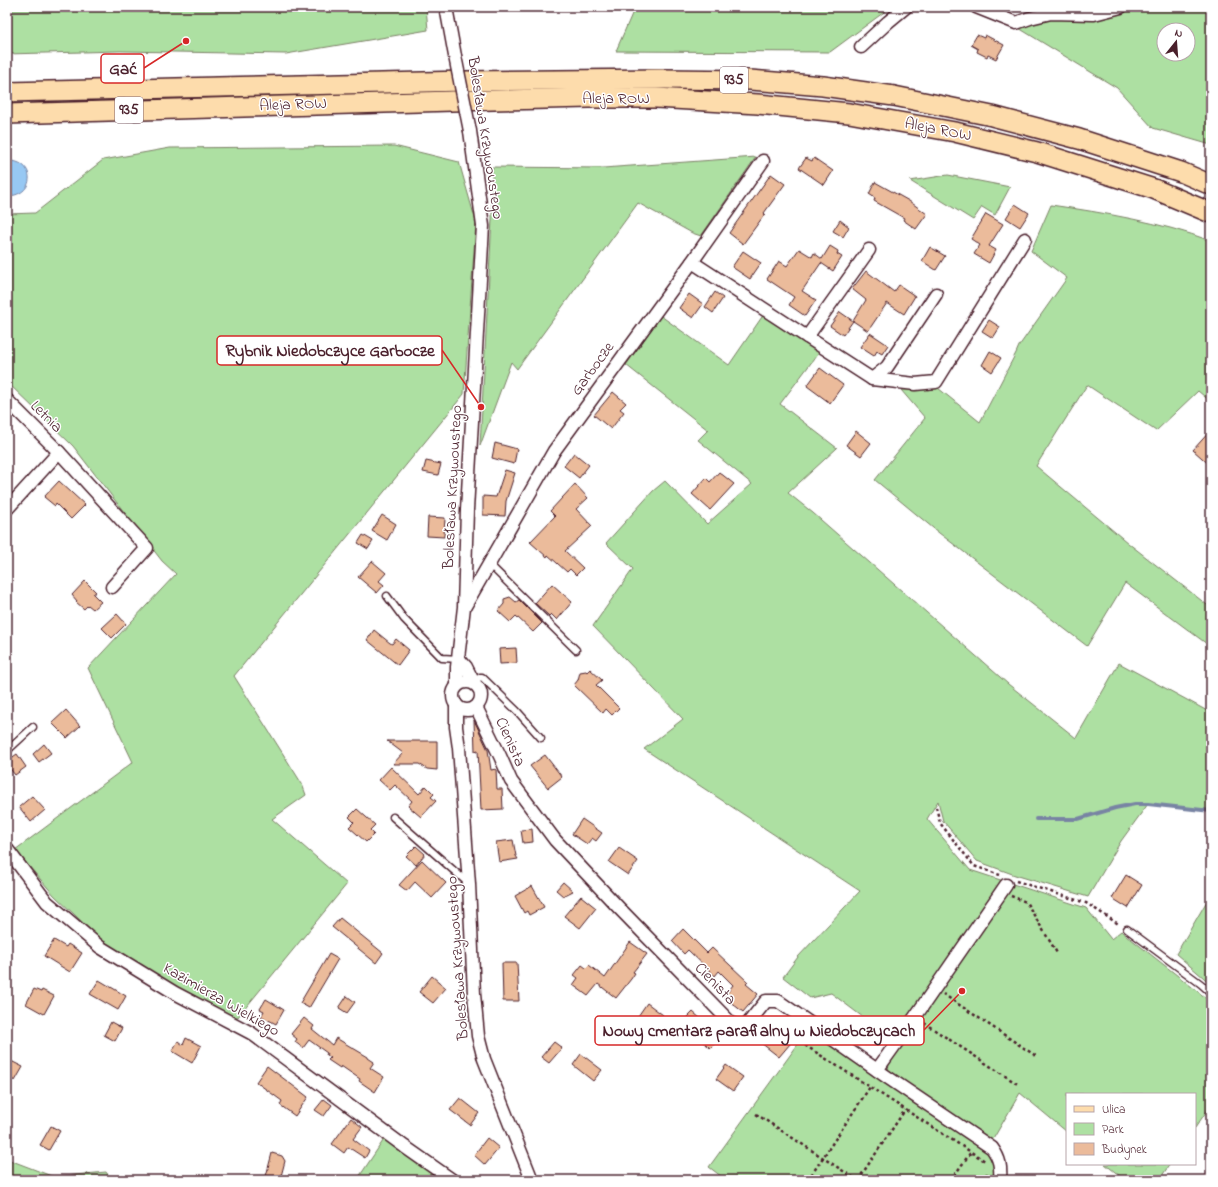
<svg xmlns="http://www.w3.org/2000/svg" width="1218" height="1187" viewBox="0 0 1218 1187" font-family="'Indie Flower',sans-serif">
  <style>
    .green { fill: #ade0a2; stroke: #7c8066; fill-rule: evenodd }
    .water { fill: #97c8f3; stroke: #7884a3 }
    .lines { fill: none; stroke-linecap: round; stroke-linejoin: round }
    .stream { stroke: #7884a3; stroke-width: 4 }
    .building { fill: #ebbb9b; stroke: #4a1f2b }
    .lane-casing { stroke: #4a1f2b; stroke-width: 9 }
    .street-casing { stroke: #4a1f2b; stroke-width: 15 }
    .primary-casing { stroke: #4a1f2b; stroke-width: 22 }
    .path { stroke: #4a1f2b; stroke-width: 2.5; stroke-dasharray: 3 3; stroke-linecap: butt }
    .lane { stroke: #fff; stroke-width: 6 }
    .street { stroke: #fff; stroke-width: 12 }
    .primary { stroke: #fddcac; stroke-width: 19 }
    .street-bridge-casing { stroke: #4a1f2b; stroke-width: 15; stroke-linecap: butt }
    .street-bridge { stroke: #fff; stroke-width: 12 }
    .labels { text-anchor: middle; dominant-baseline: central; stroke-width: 3; stroke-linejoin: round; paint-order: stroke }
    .shield { fill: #fff; stroke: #80626b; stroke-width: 1 }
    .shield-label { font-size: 15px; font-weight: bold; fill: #4a1f2b }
    .street-label { font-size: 16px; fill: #4a1f2b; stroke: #fff }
    .leader { fill: none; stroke: #d62828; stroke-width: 1.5 }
    .callout-dot { fill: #d62828; stroke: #fff; stroke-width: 1.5 }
    .callout { fill: #fff; stroke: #d62828; stroke-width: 1.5 }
    .callout-label { font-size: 17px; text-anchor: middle; font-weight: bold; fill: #4a1f2b }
  </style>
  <rect width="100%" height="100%" fill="#fff"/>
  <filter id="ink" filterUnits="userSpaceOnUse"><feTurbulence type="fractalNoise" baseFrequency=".025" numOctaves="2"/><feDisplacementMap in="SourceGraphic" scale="8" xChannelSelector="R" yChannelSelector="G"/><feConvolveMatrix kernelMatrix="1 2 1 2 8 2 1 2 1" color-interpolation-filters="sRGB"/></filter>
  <g filter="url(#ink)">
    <g class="green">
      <polygon points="7,7 426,7 428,30 286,54 120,51 7,54"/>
      <polygon points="635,7 891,7 830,52 616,51"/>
      <path d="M1126 7H1211V145L1153 128 1117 88 1017 27 1039 20ZM1164 30H1188V54H1164Z"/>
      <polygon points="394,146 459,162 476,222 464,394 234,676 302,784 306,795 272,819 347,884 238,1017 227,1015 155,975 102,941 54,895 15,850 133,762 88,668 176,574 162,561 73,446 7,382 7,214 35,213 103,160 170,148"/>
      <polygon points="756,157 701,236 692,233 638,203 517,369 511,362 480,446 492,219 492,167 603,168"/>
      <polygon points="948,175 1010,187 995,215 982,207 973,220 910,181"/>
      <path d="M1051 205C1105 213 1160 222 1211 241V402L1198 391 1156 431 1087 385 1036 466 1128 543 1211 608V647L1125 583 1087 646 939 533 875 480 925 418 901 390 938 388 980 422 1016 353 1019 346 1067 278 1031 251Z"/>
      <polygon points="764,314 820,351 780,404 837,448 788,493 813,513 1008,684 1076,738 1119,663 1211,713 1211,811 1148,804 1121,841 1088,897 1015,875 977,861 943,821 938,801 927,819 970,870 1086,908 1111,939 1121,931 1211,1002 1211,1105 1195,1128 1195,1094 1067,1094 1067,1132 1020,1093 992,1141 888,1074 889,1063 881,1057 899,1031 891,1025 884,1033 831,993 810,998 783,977 798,957 860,891 644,749 683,719 593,626 633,569 606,543 653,491 665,481 707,524 752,484 698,440 708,430 626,365 661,316 729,365"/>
      <polygon points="1211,894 1211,984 1176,954"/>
      <polygon points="809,1029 989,1152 994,1161 995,1180 726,1180 709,1167"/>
      <polygon points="385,1138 444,1180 357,1180"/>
      <polygon points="7,1159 54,1177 106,1172 112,1180 7,1180"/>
      <polygon points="1105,1164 1170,1164 1159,1180 1125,1180"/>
    </g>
    <path class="water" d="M7 161C36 159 37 196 7 196Z"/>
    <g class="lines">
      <polyline class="stream" points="1036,819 1078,819 1115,808 1135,804 1148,804 1211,811"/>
    </g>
    <g class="building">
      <polygon points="977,35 984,38 985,35 1004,45 996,59 988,55 987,57 977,52 978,49 971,45"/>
      <polygon points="806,158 812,161 814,158 833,171 824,185 799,168"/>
      <polygon points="771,174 785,184 764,213 765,214 743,244 729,233"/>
      <polygon points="875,182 909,201 927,214 916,229 903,220 904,218 874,201 875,198 869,194"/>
      <polygon points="1015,204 1029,213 1020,227 1006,218"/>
      <polygon points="986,214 1003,224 989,246 996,250 989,263 974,254 980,245 971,239"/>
      <polygon points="840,220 849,227 843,237 833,231"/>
      <polygon points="830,246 838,251 837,254 842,257 833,271 821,263 802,291 816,300 805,316 789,305 794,297 767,279 779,261 787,266 799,249 812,257 814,253 822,259"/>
      <polygon points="930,247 945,256 936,270 922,261"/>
      <polygon points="743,251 761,263 750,279 732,267"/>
      <polygon points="866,271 894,292 899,285 915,296 904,314 887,303 868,331 853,321 866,300 852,289"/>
      <polygon points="715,292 723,298 713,313 705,307"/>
      <polygon points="689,294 703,304 693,318 679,308"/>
      <polygon points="840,312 853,321 843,335 830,326"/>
      <polygon points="989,320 1000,327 993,338 982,331"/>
      <polygon points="870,333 888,345 882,354 877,351 874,356 860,347"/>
      <polygon points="990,351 1001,358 992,372 982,365"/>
      <polygon points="820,368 843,385 830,403 807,386"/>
      <polygon points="613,392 626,403 620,409 624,412 611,429 594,415"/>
      <polygon points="1211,430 1211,466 1193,450"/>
      <polygon points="856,431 871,443 861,456 846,445"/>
      <polygon points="495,443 517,449 514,464 492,458"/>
      <polygon points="574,453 589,465 579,478 564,466"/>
      <polygon points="426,461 441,464 438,475 423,472"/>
      <polygon points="505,470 515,473 506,501 505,516 483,515 483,496 496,497"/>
      <polygon points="719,472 734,484 710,510 692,494 706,478 710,482"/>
      <polygon points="59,481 85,505 71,519 56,504 55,506 44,497"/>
      <polygon points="575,484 588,498 576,509 592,526 565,551 583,568 576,575 570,569 567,572 548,555 547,557 530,542 555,516 550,511"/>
      <polygon points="382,515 396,524 387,540 372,531"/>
      <polygon points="428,517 445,518 444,537 427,536"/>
      <polygon points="363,535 373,541 368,549 358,543"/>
      <polygon points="372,561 386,573 379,581 384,585 377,593 358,577"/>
      <polygon points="85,581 96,592 93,594 101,602 93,609 88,605 84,609 76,602 77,601 72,595"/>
      <polygon points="552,584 572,602 557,620 551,614 549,616 535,603"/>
      <polygon points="510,597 516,602 519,600 542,623 533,632 516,616 510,622 498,611 504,604 504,599"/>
      <polygon points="117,614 126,624 112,638 102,628"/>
      <polygon points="374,630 390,643 392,644 396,639 409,650 398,665 367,640"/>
      <polygon points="516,648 517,663 500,664 499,649"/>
      <polygon points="590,669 602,680 596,685 619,708 612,715 606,709 603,713 574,685 578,680 580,672 586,671 587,672"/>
      <polygon points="66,710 80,726 67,738 52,723"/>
      <polygon points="474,720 488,750 491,770 496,769 497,789 502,789 503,809 481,810 478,750 475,751"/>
      <polygon points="387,741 437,741 437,770 427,769 419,764 393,764 403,753"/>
      <polygon points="44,744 51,753 39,762 33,754"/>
      <polygon points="17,754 26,767 15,775 7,765 7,761"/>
      <polygon points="545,755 562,777 548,788 530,766"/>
      <polygon points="391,767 419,794 426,786 434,794 431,797 436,801 421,817 408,806 412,801 395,785 390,790 379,780"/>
      <polygon points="32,796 45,810 31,822 19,807"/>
      <polygon points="357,809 375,825 370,830 374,834 366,842 349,827 354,822 349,817"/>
      <polygon points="582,819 602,833 596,841 592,838 587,844 572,834"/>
      <polygon points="532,829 533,842 523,843 521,830"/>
      <polygon points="513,840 516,856 518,859 499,862 496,842"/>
      <polygon points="416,846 425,854 416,865 406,856"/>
      <polygon points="619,848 638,861 628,875 609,862"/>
      <polygon points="422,860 446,883 432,898 415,882 407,891 399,885"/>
      <polygon points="1126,875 1142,885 1128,908 1112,898"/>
      <polygon points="563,882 573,891 563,896 556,890"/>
      <polygon points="532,886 544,907 529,915 527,911 524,913 515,896"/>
      <polygon points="581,896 596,908 580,928 564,916"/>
      <polygon points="340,918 383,953 376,963 332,927"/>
      <polygon points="683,929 707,953 712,948 748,982 746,984 758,994 743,1012 724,997 733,985 719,971 715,976 688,950 684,954 672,941"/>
      <polygon points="54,940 66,947 68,944 82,953 70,972 44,956"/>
      <polygon points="630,942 647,954 633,972 635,973 631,979 616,998 598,984 588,996 573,985 578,978 574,975 582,965 586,968 589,965 605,978"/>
      <polygon points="329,954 338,959 309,1008 300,1003"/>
      <polygon points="502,963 517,963 519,1001 503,1001"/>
      <polygon points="432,976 446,988 433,1003 419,992"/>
      <polygon points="99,980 126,996 118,1010 90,994"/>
      <polygon points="34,989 41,992 42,990 54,996 44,1014 26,1004"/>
      <polygon points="347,996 355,1002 347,1013 339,1008"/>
      <polygon points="266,999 284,1010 276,1024 261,1016 264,1011 260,1009"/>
      <polygon points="647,1003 663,1015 662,1017 667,1021 657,1034 636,1019"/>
      <polygon points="693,1012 709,1026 713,1022 725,1034 710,1048 683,1022"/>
      <polygon points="304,1018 314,1026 312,1029 332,1045 336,1038 368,1057 368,1058 374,1062 370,1068 384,1077 375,1092 359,1081 360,1079 341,1066 340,1068 328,1060 330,1058 326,1055 327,1053 309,1040 303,1048 295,1042 297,1039 291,1034"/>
      <polygon points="111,1022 122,1028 115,1041 104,1035"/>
      <polygon points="767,1026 790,1044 779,1057 756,1039"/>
      <polygon points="186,1038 201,1046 192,1063 172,1051 178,1041 183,1045"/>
      <polygon points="554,1042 562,1048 549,1063 541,1057"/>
      <polygon points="581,1054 602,1070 593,1081 573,1065"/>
      <polygon points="7,1059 23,1067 15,1081 7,1077"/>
      <polygon points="726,1065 743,1077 733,1091 716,1079"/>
      <polygon points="267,1066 308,1097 295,1116 280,1105 282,1101 256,1082"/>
      <polygon points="460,1098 479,1113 470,1125 450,1110"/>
      <polygon points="324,1099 332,1105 324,1116 315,1110"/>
      <polygon points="351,1118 362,1127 353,1139 369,1151 365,1158 348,1147 344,1153 332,1144"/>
      <polygon points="51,1126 60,1131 49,1150 40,1145"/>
      <polygon points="487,1138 499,1148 485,1165 474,1155"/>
      <polygon points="272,1153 282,1156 285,1161 280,1180 265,1180"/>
    </g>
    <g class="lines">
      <g class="lane-casing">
        <g id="lane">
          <polyline points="489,564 576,650"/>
          <polyline points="387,596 404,619 442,658 459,659"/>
          <polyline points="474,683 480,677 482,677 517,711 541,738"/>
          <polyline points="7,751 33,727"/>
          <polyline points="393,817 468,883"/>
          <polyline points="1127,929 1201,984 1211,993"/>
        </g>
      </g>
      <g class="street-casing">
        <g id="street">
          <polyline points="446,7 455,56"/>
          <polyline points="976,7 1016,23 1030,18 1051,13 1094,14 1121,7"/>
          <polyline points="861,47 888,22 906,7"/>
          <polyline points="692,262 807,337 872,379 887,367 936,294"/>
          <polyline points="807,337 869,250"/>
          <polyline points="872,379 915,384 936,382 1025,239"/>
          <polyline points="7,400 59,452 7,509"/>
          <polyline points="59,452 147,548 112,587"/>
          <polyline points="465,606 554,451 692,262 763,161"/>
          <polyline points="459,659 466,667 474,683"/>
          <circle cx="467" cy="696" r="14"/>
          <polyline points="457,686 457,667 464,607 467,510 483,226 470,131"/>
          <polyline points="456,704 456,727 459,748 469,884 474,994 478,1036 484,1059 532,1180"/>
          <path d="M476 707 500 756 511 781 555 840 619 908 731 1023 739 1028 746 1026 766 1001H778L887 1077 992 1148C1000 1159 1001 1167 1000 1180"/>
          <polyline points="7,849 47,902 100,947 175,993 251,1033 405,1147 452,1180"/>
          <polyline points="877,1070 915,1017 1006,885"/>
        </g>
      </g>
      <g class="primary-casing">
        <g id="primary">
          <polyline points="7,92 464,81 665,79 750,80 823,86 894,96 992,116 1079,139 1181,172 1211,185"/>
          <polyline points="7,114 452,101 589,98 656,98 758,104 849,113 955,132 1037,152 1154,189 1211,213"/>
        </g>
      </g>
      <g class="path">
        <polyline points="936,807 940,823 974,866 1000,875"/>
        <polyline points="1016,881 1086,903 1120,925"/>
        <polyline points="1011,896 1026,902 1057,953"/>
        <polyline points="943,994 1036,1056"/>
        <polyline points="924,1023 1019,1085"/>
        <polyline points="800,1042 985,1161"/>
        <polyline points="756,1114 857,1180"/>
        <polyline points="808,1180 870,1087"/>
        <polyline points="858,1180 905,1110"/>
        <polyline points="951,1180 971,1152"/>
        <polyline points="986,1180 987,1173"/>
      </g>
      <use href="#lane" class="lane"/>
      <use href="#street" class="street"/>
      <use href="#primary" class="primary"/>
      <g class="street-bridge-casing">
        <polyline id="street-bridge" points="455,56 470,131"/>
      </g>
      <use href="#street-bridge" class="street-bridge"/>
    </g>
  </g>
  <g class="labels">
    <g class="shield">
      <rect x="720" y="67" width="28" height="26" rx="3"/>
      <rect x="115" y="97" width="28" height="26" rx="3"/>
    </g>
    <g class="shield-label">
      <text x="734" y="80">935</text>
      <text x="129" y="110">935</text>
    </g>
    <g class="street-label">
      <text x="616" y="99">Aleja ROW</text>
      <text transform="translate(293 105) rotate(-2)">Aleja ROW</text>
      <text transform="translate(938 130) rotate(11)">Aleja ROW</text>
      <text transform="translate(485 138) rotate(81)">Bolesława Krzywoustego</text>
      <text transform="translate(593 369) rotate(-54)">Garbocze</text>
      <text transform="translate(46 417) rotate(45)">Letnia</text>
      <text transform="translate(453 487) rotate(-87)">Bolesława Krzywoustego</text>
      <text transform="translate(510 742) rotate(66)">Cienista</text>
      <text transform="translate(458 958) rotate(-94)">Bolesława Krzywoustego</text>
      <text transform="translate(715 984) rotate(46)">Cienista</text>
      <text transform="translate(221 1000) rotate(30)">Kazimierza Wielkiego</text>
    </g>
  </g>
  <path class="leader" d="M186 41L144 68M481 407L442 350M962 991L924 1030"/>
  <g class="callout-dot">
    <circle cx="186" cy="41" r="4"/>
    <circle cx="481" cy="407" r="4"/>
    <circle cx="962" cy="991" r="4"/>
  </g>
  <g class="callout">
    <rect x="101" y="54" width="43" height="29" rx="4"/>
    <rect x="217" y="336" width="225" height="29" rx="4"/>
    <rect x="595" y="1016" width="329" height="29" rx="4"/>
  </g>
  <g class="callout-label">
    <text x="123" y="74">Gać</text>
    <text x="330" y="356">Rybnik Niedobczyce Garbocze</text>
    <text x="759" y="1036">Nowy cmentarz parafialny w Niedobczycach</text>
  </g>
  <rect width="1218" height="1187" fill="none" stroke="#fff" stroke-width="24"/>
  <rect x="12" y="12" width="1194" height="1163" fill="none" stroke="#4a1f2b" stroke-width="1.5" filter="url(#ink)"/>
  <rect x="1066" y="1093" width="130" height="72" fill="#ffffff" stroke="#b7a5aa"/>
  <rect x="1074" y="1106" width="20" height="6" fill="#fddcac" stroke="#b7a5aa"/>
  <text x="1102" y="1113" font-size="12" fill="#4a1f2b">Ulica</text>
  <rect x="1074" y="1123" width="20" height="12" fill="#ade0a2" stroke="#b7a5aa"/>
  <text x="1102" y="1133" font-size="12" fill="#4a1f2b">Park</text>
  <rect x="1074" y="1143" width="20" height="12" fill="#ebbb9b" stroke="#b7a5aa"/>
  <text x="1102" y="1153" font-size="12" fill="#4a1f2b">Budynek</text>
  <g transform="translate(1176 42) rotate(17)"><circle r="19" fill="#ffffff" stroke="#b7a5aa"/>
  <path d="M0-3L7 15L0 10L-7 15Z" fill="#4a1f2b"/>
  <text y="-6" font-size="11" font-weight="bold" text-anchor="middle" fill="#4a1f2b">N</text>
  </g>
</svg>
